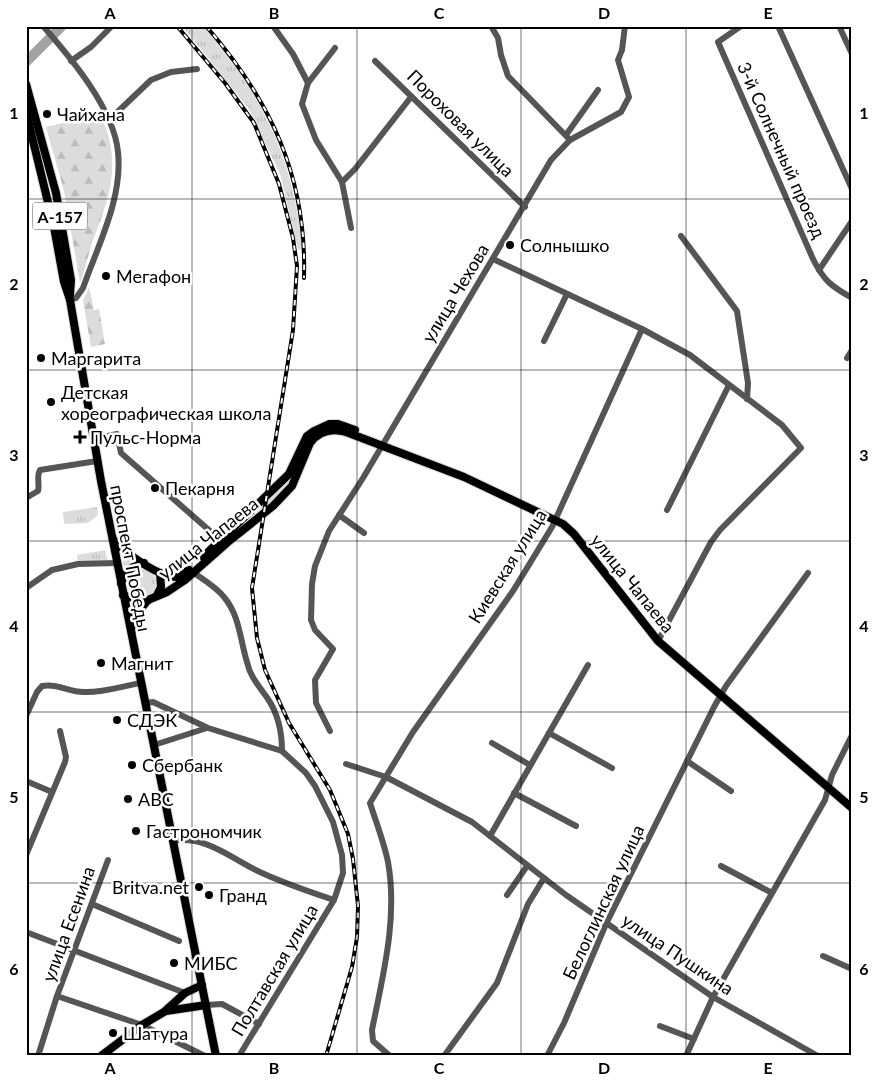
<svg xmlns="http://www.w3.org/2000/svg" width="878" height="1082" viewBox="0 0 878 1082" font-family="Lato,sans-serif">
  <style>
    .grass { fill: url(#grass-tufts) }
    .forest { fill: url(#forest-firs) }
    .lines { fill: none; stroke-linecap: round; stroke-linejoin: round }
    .river { stroke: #a3a3a3; stroke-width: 10 }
    .major-casing { stroke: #dbdbdb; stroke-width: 10 }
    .minor { stroke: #555; stroke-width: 6 }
    .major { stroke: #000; stroke-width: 8 }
    .rail-casing { stroke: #000; stroke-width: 4 }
    .rail { stroke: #fff; stroke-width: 2; stroke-dasharray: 5.5; stroke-linecap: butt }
    .grid { fill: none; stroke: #000; stroke-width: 1; stroke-opacity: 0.55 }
    .poi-dot { fill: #000; stroke: #fff; stroke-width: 2 }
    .labels { text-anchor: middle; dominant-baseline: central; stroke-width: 5; stroke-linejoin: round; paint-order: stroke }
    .shield { fill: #fff; stroke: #4c4c4c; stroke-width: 1 }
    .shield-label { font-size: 16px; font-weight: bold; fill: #000 }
    .poi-label { font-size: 18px; fill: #000; stroke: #fff; text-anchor: start }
    .street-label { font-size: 18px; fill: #000; stroke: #fff }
    .neatline { fill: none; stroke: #000; stroke-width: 2 }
    .grid-label { font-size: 16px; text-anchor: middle; font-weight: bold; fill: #000 }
  </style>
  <defs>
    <pattern id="grass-tufts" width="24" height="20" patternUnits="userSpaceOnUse" patternTransform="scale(1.25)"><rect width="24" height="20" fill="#dcdcdc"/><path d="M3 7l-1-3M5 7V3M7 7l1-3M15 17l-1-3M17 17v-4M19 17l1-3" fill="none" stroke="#bbb"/></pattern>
    <pattern id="forest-firs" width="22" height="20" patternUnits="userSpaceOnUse" patternTransform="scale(1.25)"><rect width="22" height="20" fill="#dcdcdc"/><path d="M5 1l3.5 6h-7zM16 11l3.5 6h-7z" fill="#bbb"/></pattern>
  </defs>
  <rect width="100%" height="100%" fill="#fff"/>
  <g class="grass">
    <path d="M182 26H203C261 93 295 160 302 249L298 250 280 174 249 109Z"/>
    <path d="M298 467C282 499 254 517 227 539Z"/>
    <polygon points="97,507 98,515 88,523 64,524 63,512"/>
    <polygon points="105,550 108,562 78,562 77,555"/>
    <polygon points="121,554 134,559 134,562 124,568"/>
    <circle cx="142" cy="583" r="14"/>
  </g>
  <g class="forest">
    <path d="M100 114C123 162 110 196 92 243 88 256 85 270 80 283L64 191 46 127Z"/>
    <polygon points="89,287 94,310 99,309 105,344 91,347 83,301"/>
  </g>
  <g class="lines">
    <polyline class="river" points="26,62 62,26"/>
    <g class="major-casing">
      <g id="major">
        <polyline points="26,84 56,193 71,280 70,295"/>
        <polyline points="26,112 54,227 64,282 70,300 101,481 216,1056"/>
        <path d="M113 539C125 553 158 577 177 577L189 570"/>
        <polyline points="203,557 289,474 307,436 314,431 329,424 338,424 355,430"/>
        <path d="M121 583C125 572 133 565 144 563"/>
        <polyline points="123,595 140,601 148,600"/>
        <polyline points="157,595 161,587 160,573"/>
        <path d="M134 629V617L148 600 167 592 185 580 228 542 273 506 292 486 310 443C319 431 332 428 346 432L464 477 563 524 574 534 658 641 852 808"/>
        <polyline points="166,1011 206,1005"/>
        <polyline points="101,1056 142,1025 164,1012 185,993 202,985"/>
      </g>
    </g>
    <g class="minor">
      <path d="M43 26C71 58 114 109 118 152 123 198 98 245 83 288L76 298 70 300"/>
      <polyline points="273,26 293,54 308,83 302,104 316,140 342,182 351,228"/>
      <polyline points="491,26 498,38 501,55 508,76 570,140"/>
      <path d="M741 26 718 42 813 259C824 281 831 286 852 298"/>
      <polyline points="778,26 852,189"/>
      <polyline points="839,26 852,54"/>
      <polyline points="71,61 91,47 112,26"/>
      <polyline points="375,61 525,207"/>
      <polyline points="308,83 335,48"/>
      <polyline points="109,120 151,80 171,72 197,69"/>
      <polyline points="566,135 598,90"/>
      <polyline points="342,182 355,169 411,97"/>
      <polyline points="681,236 737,311 748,383 747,399"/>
      <polyline points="493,259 642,329 690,355 782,425 801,448 720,530 711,542 658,641"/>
      <polyline points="819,270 852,221"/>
      <polyline points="544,341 567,294"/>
      <polyline points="847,358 852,350"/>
      <polyline points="94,439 117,434 121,453 218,538"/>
      <path d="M26 498 38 491C40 484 36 477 40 470L97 461"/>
      <polyline points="667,510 729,385"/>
      <polyline points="339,515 364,533"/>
      <path d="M194 573C204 580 216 587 224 597 240 616 240 640 247 662 250 677 260 687 268 699 278 714 282 733 282 751"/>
      <polyline points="26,588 52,570 78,564 117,563"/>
      <polyline points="146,703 153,702 208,728 282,751 306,773 315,786 333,822 342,855 343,873 334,900 239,1056"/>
      <path d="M26 716 37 692 42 686C58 683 68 692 84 692 102 693 123 686 141 683"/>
      <polyline points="330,731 316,703 315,680 333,649 315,630 311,620 312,584 315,566 329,531 363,478 551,160 570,140 621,112 629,97 618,60 622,50 625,26"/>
      <polyline points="549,733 612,768"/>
      <polyline points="492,743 530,765"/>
      <polyline points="154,745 207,728"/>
      <polyline points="687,761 731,791"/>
      <polyline points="346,764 386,777 472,822 566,895 713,997 818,1056"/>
      <polyline points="26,781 52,792"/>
      <polyline points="514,793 576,826"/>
      <polyline points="490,836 588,665"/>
      <path d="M173 841C207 835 233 860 262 873 286 884 310 892 334 900"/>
      <polyline points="26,855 65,762 66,757 60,731"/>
      <polyline points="721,866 772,893"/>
      <polyline points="507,895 527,866"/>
      <polyline points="92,904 179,941"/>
      <polyline points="26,932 185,993"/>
      <polyline points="823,956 852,969"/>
      <polyline points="57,996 142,1025 205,1056"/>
      <polyline points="206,1005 222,1004 259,1024"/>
      <polyline points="660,1026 694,1039"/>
      <polyline points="38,1056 57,996 108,860"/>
      <path d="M390 1056 373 1041 372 1030C383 975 398 918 388 862 384 842 376 822 370 803L413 732 513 591 552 527 642 329"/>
      <polyline points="444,1056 497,983 528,904 544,878"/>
      <polyline points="547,1056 564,1023 606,924 714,707 726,686 808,573"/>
      <polyline points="686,1056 713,997 825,800 832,775 852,735"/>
    </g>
    <use href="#major" class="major"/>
    <g class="rail-casing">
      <g id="rail">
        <polyline points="177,26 225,83 254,123 279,184 293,238 297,266 293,330 252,588 257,638 265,670 289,723 330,790 348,834 353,859 358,906 357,937 352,967 326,1056"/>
        <path d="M206 26C271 101 307 177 304 278"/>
      </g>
    </g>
    <use href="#rail" class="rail"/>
  </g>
  <path class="grid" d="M192 26V1056M357 26V1056M521 26V1056M686 26V1056M26 199H852M26 370H852M26 541H852M26 712H852M26 883H852"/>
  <g class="poi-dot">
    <circle cx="47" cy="114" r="5"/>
    <circle cx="510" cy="245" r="5"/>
    <circle cx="106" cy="276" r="5"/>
    <circle cx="41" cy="358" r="5"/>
    <circle cx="51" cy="402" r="5"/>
    <path d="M77.5 429.5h5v5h5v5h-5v5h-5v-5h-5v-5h5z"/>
    <circle cx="155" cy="488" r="5"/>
    <circle cx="101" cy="663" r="5"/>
    <circle cx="117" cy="720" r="5"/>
    <circle cx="132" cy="765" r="5"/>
    <circle cx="128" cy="799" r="5"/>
    <circle cx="136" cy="831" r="5"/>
    <circle cx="199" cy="887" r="5"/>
    <circle cx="209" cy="895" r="5"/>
    <circle cx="174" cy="963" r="5"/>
    <circle cx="113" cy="1033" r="5"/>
  </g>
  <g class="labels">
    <rect class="shield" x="32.5" y="202.5" width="55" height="27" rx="4"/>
    <g class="shield-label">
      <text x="60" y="216">А-157</text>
    </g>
    <g class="poi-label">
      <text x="57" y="114">Чайхана</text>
      <text x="520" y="245">Солнышко</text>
      <text x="116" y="276">Мегафон</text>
      <text x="51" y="358">Маргарита</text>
      <text x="61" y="392">Детская<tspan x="61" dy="21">хореографическая школа</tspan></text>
      <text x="90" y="437">Пульс-Норма</text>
      <text x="165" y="488">Пекарня</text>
      <text x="111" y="663">Магнит</text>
      <text x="127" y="720">СДЭК</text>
      <text x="142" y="765">Сбербанк</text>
      <text x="138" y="799">ABC</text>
      <text x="146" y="831">Гастрономчик</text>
      <text x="189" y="887" text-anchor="end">Britva.net</text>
      <text x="219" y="895">Гранд</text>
      <text x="184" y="963">МИБС</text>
      <text x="123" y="1033">Шатура</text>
    </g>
    <g class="street-label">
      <text transform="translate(461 123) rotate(45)">Пороховая улица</text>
      <text transform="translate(782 150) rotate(66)">3-й Солнечный проезд</text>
      <text transform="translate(455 293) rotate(-59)">улица Чехова</text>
      <text transform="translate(208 538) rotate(-38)">улица Чапаева</text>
      <text transform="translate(131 558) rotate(79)">проспект Победы</text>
      <text transform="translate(507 566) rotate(-58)">Киевская улица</text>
      <text transform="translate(633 583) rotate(51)">улица Чапаева</text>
      <text transform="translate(603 902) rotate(-65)">Белоглинская улица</text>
      <text transform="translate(68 924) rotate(-70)">улица Есенина</text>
      <text transform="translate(678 954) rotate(34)">улица Пушкина</text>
      <text transform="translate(274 970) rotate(-59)">Полтавская улица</text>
    </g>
  </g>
  <rect width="878" height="1082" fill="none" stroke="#ffffff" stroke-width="55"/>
  <rect x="28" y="28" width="822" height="1026" class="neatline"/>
  <g class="grid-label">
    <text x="110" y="19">A</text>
    <text x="274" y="19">B</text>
    <text x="439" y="19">C</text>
    <text x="604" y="19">D</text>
    <text x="768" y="19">E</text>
    <text x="14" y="119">1</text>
    <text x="864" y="119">1</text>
    <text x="14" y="290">2</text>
    <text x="864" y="290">2</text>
    <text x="14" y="461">3</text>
    <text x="864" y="461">3</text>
    <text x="14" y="632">4</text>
    <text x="864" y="632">4</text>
    <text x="14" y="803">5</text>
    <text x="864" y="803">5</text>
    <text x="14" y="975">6</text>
    <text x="864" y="975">6</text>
    <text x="110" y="1074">A</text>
    <text x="274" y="1074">B</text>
    <text x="439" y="1074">C</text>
    <text x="604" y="1074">D</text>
    <text x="768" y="1074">E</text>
  </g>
</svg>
